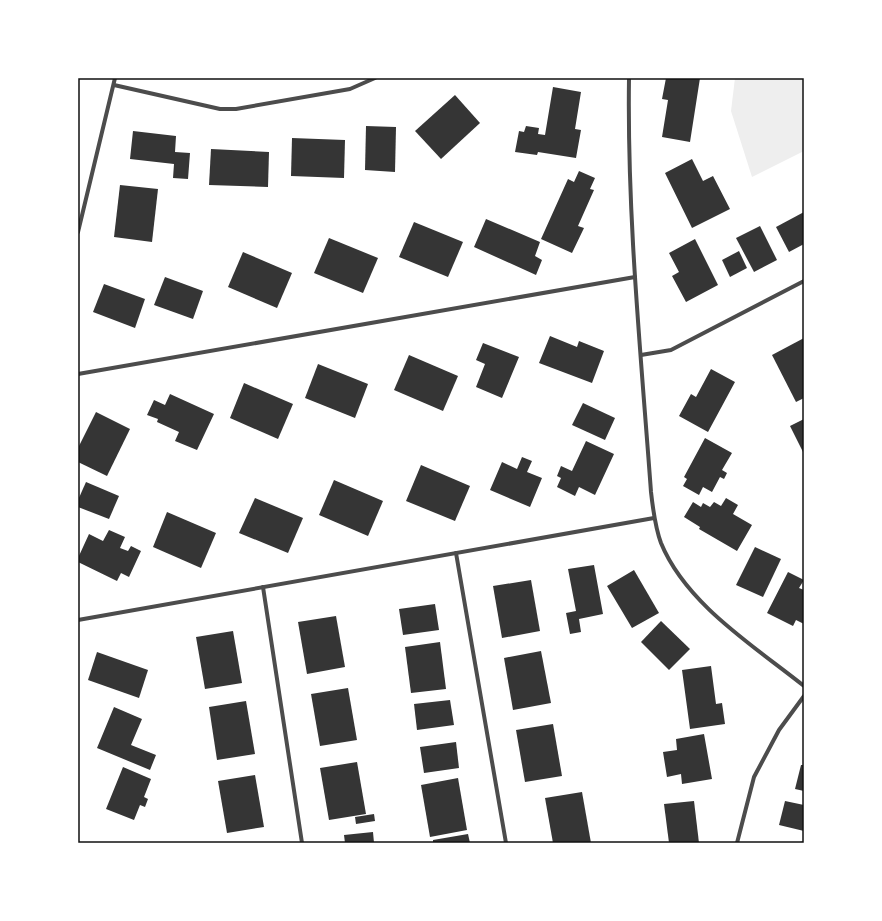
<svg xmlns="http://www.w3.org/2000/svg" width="882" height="921" viewBox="0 0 882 921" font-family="'Exo 2',sans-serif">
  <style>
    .green { fill: #eee }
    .building { fill: #353535 }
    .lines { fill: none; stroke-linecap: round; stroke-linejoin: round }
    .path { stroke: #111; stroke-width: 2.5 }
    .minor { stroke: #4c4c4c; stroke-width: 4 }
    .neatline { fill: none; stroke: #111; stroke-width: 1.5 }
  </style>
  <rect width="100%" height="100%" fill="#fff"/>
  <polygon class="green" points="735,78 804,78 804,151 752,177 731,111"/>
  <g class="building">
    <polygon points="666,78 700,78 690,142 662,137 668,100 662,99"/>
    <polygon points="553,87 581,92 575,129 581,130 576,158 538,152 537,155 515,152 519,131 524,132 526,126 539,128 538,134 545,135"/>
    <polygon points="455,95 480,123 441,159 415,131"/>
    <polygon points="366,126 396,127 395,172 365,170"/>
    <polygon points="133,131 176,136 175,152 190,153 188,179 173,178 174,164 130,159"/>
    <polygon points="292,138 345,140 344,178 291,176"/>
    <polygon points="211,149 269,152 268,187 209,185"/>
    <polygon points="692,159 703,181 713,176 730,209 692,228 665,173"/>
    <polygon points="579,171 595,178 590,189 594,190 578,226 584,228 572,253 541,239 568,179 574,182"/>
    <polygon points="120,185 158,189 152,242 114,237"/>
    <polygon points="804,212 804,244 789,252 776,227"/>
    <polygon points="486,219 540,242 535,256 542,260 536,275 474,247"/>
    <polygon points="414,222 463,242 448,277 399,257"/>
    <polygon points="760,226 777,260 754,272 736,238"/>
    <polygon points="329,238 378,258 363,293 314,273"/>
    <polygon points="695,239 718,285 686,302 672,276 679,272 669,253"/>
    <polygon points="739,251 747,268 730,277 722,260"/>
    <polygon points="243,252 292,273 277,308 228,287"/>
    <polygon points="165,277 203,291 193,319 154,305"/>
    <polygon points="104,284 145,299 135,328 93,312"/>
    <polygon points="550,336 577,347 579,341 604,351 592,383 539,363"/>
    <polygon points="804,338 804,398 796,402 772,355"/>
    <polygon points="483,343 519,357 502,398 476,387 485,364 476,360"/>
    <polygon points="409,355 458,376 443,411 394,390"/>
    <polygon points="318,364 368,384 355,418 305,398"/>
    <polygon points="711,369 735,382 708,432 679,416 691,394 696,397"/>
    <polygon points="244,383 293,404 278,439 230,418"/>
    <polygon points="170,394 214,414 197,450 175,441 179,432 157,422 158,419 147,415 154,400 165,405"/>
    <polygon points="583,403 615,418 605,440 572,425"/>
    <polygon points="96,412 130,429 107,476 78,462 78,448"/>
    <polygon points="804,419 804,454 790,426"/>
    <polygon points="705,438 732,453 722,470 727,473 724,479 720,477 712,492 703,487 699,495 683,486 687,479 684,477"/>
    <polygon points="586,441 614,454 595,495 579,487 575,496 557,487 561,478 557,476 561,466 572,471"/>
    <polygon points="522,457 532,461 527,472 542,478 530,507 490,490 502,462 517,469"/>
    <polygon points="421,465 470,486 455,521 406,501"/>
    <polygon points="334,480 383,501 368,536 319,515"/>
    <polygon points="86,482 119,496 109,519 78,507 78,500"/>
    <polygon points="255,498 303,518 288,553 239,533"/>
    <polygon points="726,498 738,505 733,514 752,525 737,551 699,529 700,527 684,517 693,502 701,507 703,503 710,507 714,502 721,506"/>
    <polygon points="167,512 216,533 201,568 153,547"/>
    <polygon points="109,530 125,537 120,548 128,551 131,546 141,551 129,577 121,573 117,581 78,562 78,558 89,534 103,541"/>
    <polygon points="755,547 781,559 763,597 736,585"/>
    <polygon points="594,565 603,614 579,619 581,632 570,634 566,613 576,611 568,569"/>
    <polygon points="634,570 659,613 632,628 607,586"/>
    <polygon points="788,572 804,580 799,588 804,590 804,624 796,620 793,626 767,613"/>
    <polygon points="531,580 540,631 502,638 493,586"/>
    <polygon points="435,604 439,630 403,635 399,609"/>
    <polygon points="336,616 345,667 307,674 298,622"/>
    <polygon points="661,621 690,649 669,670 641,642"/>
    <polygon points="233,631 242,683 205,689 196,637"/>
    <polygon points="440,642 446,689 411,693 405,647"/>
    <polygon points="541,651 551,703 513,710 504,658"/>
    <polygon points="97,652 148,670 139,698 88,680"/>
    <polygon points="711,666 716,704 722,703 725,724 690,729 682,670"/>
    <polygon points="348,688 357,740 320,746 311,694"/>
    <polygon points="450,700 454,725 417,730 414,704"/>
    <polygon points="246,701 255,754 217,760 209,707"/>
    <polygon points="114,707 142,719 131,745 156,755 150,770 97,748"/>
    <polygon points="553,724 562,776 525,782 516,730"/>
    <polygon points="704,734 712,779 682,784 681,774 667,777 663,752 677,750 676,739"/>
    <polygon points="456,742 459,768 424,773 420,747"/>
    <polygon points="357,762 366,814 329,820 320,768"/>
    <polygon points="801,765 804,765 804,791 795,789"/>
    <polygon points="123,767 151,779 144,797 148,799 145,807 140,805 134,820 106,809"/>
    <polygon points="255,775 264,827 227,833 218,781"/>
    <polygon points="458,778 467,830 430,837 421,785"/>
    <polygon points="582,792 591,843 553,843 545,798"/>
    <polygon points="694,801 699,843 669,843 664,804"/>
    <polygon points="785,801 804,805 804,831 779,825"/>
    <polygon points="374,814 375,821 356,824 355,817"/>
    <polygon points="373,832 374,843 345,843 344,835"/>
    <polygon points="468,834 470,843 433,843 433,840"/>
  </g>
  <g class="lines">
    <polyline class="path" points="801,843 804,843"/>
    <g class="minor">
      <path d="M629 78C627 216 641 355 651 492 653 510 655 527 661 543 686 604 754 646 804 686"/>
      <polyline points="114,85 220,109 236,109 350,89 375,78"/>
      <polyline points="78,232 115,78"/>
      <polyline points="641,355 671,350 804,281"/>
      <polyline points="78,374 635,277"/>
      <polyline points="456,553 506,843"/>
      <polyline points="263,587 302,843"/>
      <polyline points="78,620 654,518"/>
      <polyline points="737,843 754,777 779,730 804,696"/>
    </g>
  </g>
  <rect width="882" height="921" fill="none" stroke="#ffffff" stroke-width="158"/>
  <rect x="79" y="79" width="724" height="763" class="neatline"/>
</svg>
